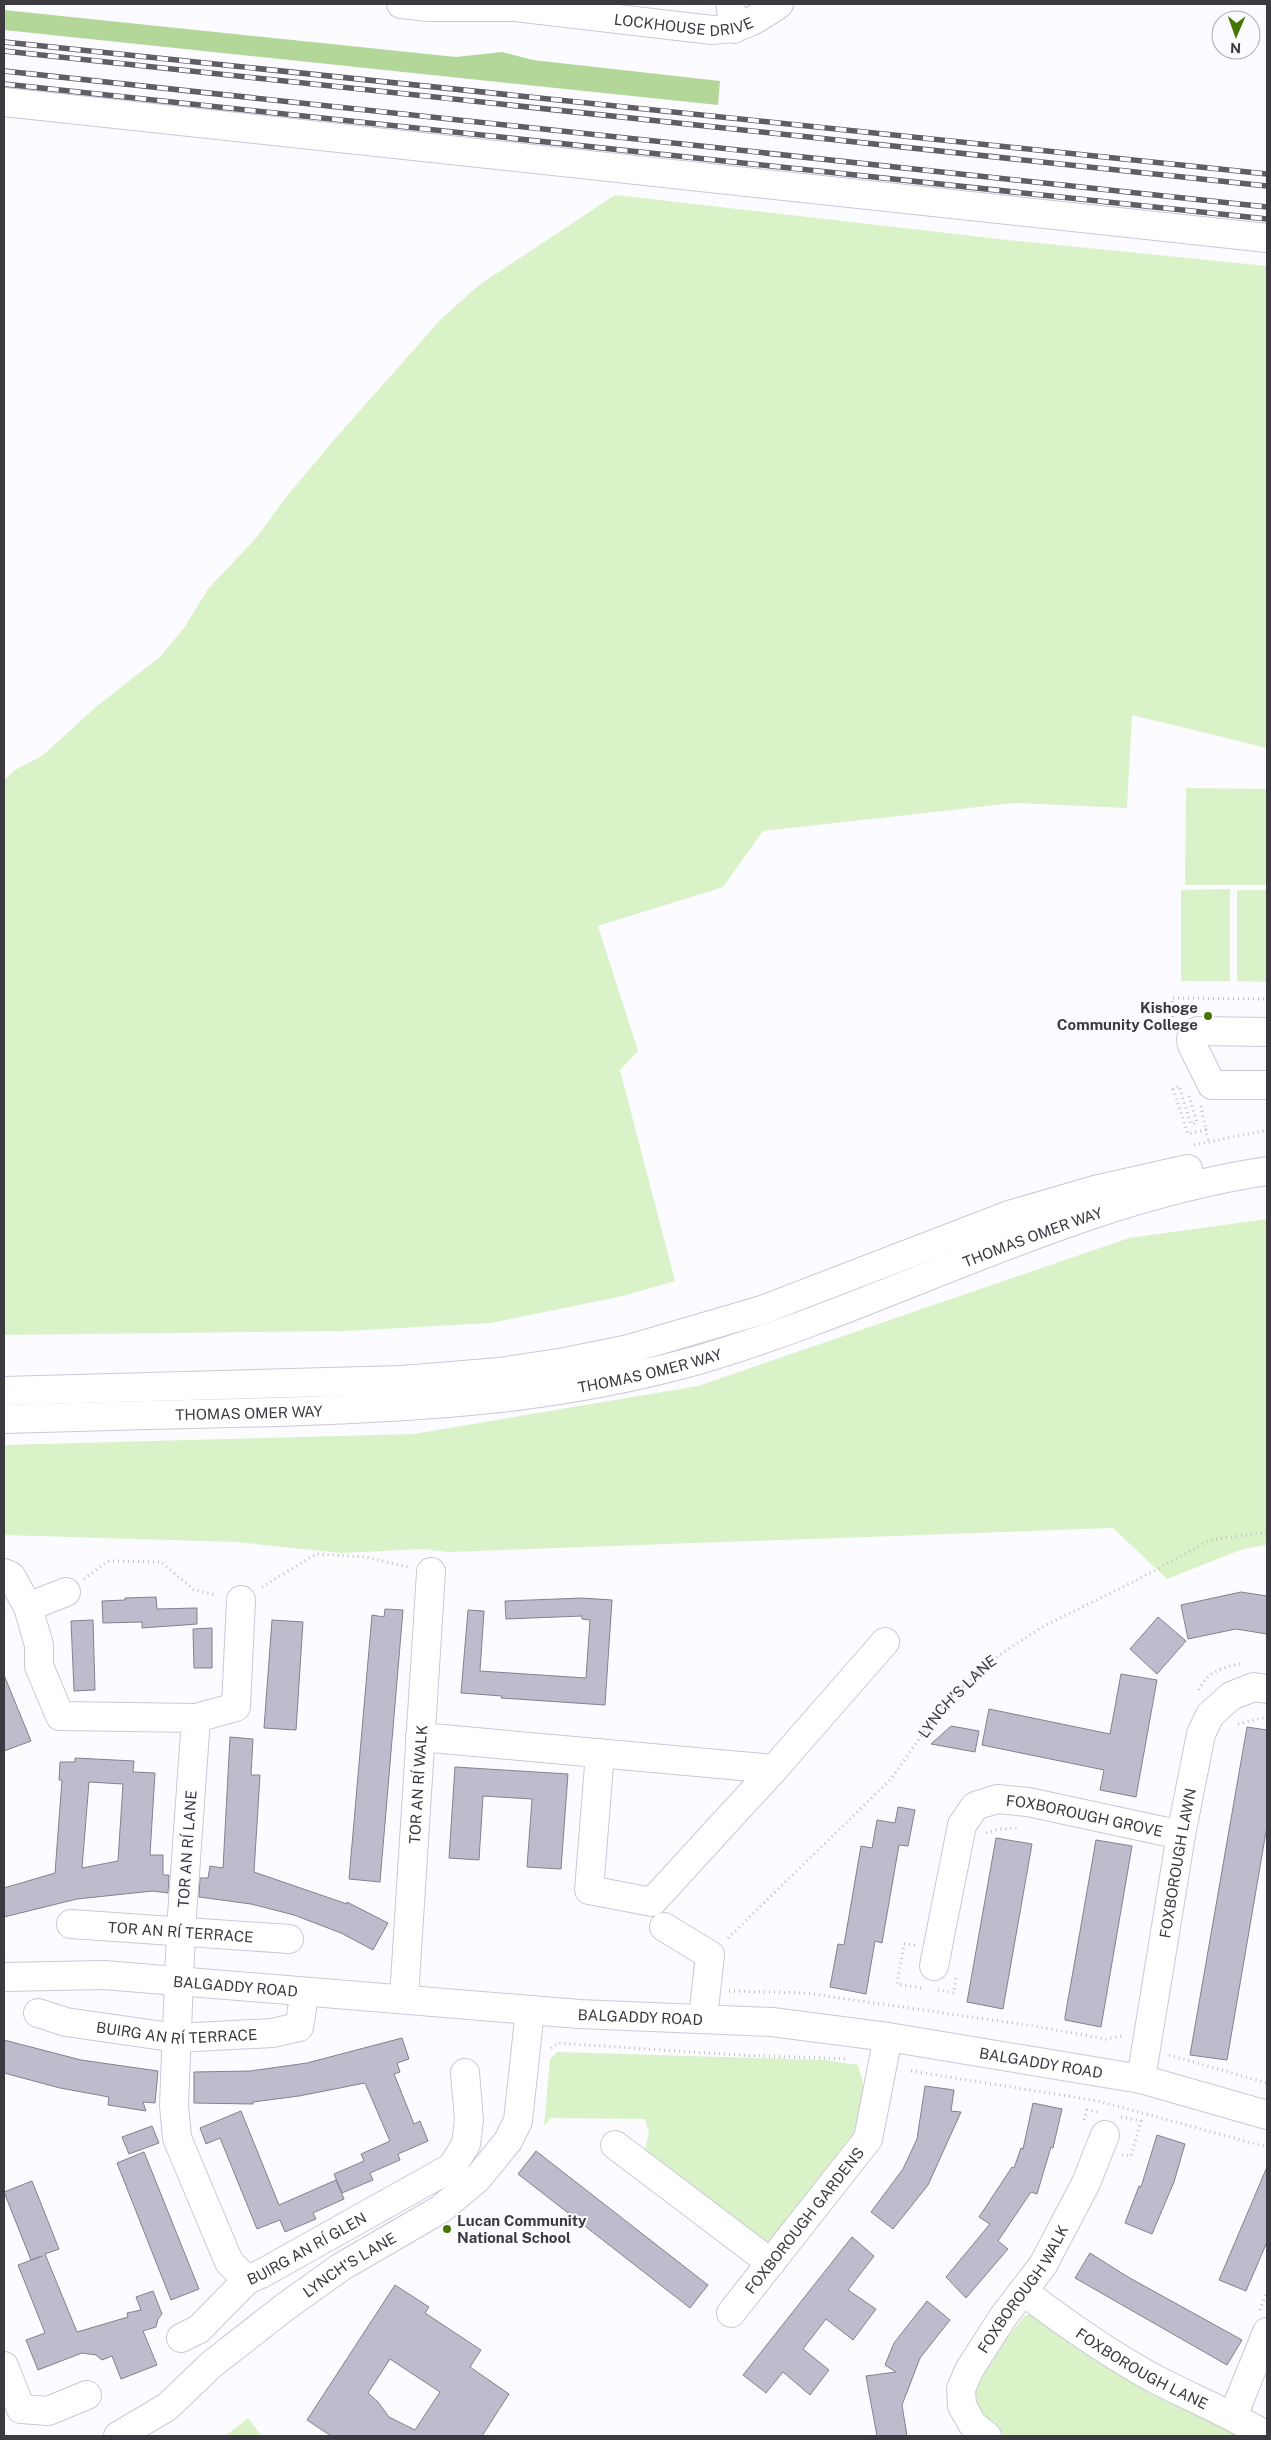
<svg xmlns="http://www.w3.org/2000/svg" width="1271" height="2440" viewBox="0 0 1271 2440" font-family="'Public Sans',sans-serif">
  <style>
    .green { fill: #daf2c8 }
    .forest { fill: #b3d799 }
    .building { fill: #bfbacc; stroke: #858091; fill-rule: evenodd }
    .lines { fill: none; stroke-linecap: round; stroke-linejoin: round }
    .minor-casing { stroke: #ccc7d9; stroke-width: 30 }
    .path { stroke: #c1bfc4; stroke-width: 3; stroke-dasharray: 1 4; stroke-linecap: butt }
    .minor { stroke: #fff; stroke-width: 28 }
    .rail-casing { stroke: #605e65; stroke-width: 5.5 }
    .rail { stroke: #fcfbff; stroke-width: 4; stroke-dasharray: 11; stroke-linecap: butt }
    .poi-dot { fill: #457700; stroke: #fcfbff; stroke-width: 2 }
    .labels { text-anchor: middle; dominant-baseline: central; stroke-width: 4; stroke-linejoin: round; paint-order: stroke }
    .street-label { font-size: 15px; fill: #3c3941; stroke: #fcfbff }
    .poi-label { font-size: 15px; font-weight: bold; fill: #3c3941; stroke: #fcfbff; text-anchor: end }
  </style>
  <rect width="100%" height="100%" fill="#fcfbff"/>
  <g class="green">
    <polygon points="615,195 999,239 1267,266 1267,748 1132,715 1127,808 1014,803 763,831 723,887 598,926 638,1051 620,1070 675,1281 623,1296 491,1323 346,1331 4,1335 4,780 15,770 42,756 97,706 161,656 184,628 208,589 257,537 286,497 334,440 440,320 479,285"/>
    <polygon points="1186,788 1267,789 1267,885 1185,885"/>
    <polygon points="1230,889 1230,981 1181,981 1181,890"/>
    <polygon points="1237,890 1267,890 1267,982 1237,981"/>
    <polygon points="1267,1219 1267,1545 1243,1549 1167,1579 1113,1528 448,1552 423,1549 341,1553 236,1542 4,1535 4,1445 414,1434 698,1386 1129,1238"/>
    <polygon points="557,2052 825,2060 858,2065 867,2096 860,2135 767,2244 742,2228 645,2149 649,2133 645,2119 551,2118 544,2126 550,2059"/>
    <polygon points="1035,2312 1251,2436 1006,2436 981,2418 972,2404 977,2376 1024,2316"/>
    <polygon points="248,2418 262,2436 225,2436"/>
  </g>
  <polygon class="forest" points="4,10 456,57 502,52 533,60 720,81 718,105 4,30"/>
  <g class="building">
    <polygon points="1241,1592 1267,1596 1267,1634 1236,1629 1188,1639 1181,1605"/>
    <polygon points="156,1597 157,1609 197,1608 197,1624 142,1628 142,1622 103,1623 102,1601 125,1600 125,1598"/>
    <polygon points="582,1598 612,1600 605,1705 501,1698 502,1696 461,1693 468,1610 484,1611 480,1671 586,1678 590,1620 582,1619 582,1616 506,1619 505,1601"/>
    <polygon points="385,1609 403,1610 380,1882 349,1879 372,1615 384,1617"/>
    <polygon points="1158,1617 1186,1641 1157,1674 1130,1649"/>
    <polygon points="93,1620 95,1690 74,1691 71,1621"/>
    <polygon points="272,1620 303,1622 296,1730 264,1728"/>
    <polygon points="212,1628 212,1668 194,1668 193,1629"/>
    <polygon points="1121,1674 1157,1680 1136,1797 1100,1790 1104,1770 982,1745 989,1709 1110,1734"/>
    <polygon points="4,1675 31,1741 4,1751"/>
    <polygon points="951,1726 979,1731 975,1752 931,1744"/>
    <polygon points="1247,1727 1267,1730 1267,1826 1227,2060 1190,2055"/>
    <polygon points="230,1737 253,1739 251,1775 260,1775 254,1872 347,1904 347,1902 388,1923 373,1950 341,1933 294,1915 251,1904 199,1897 200,1878 208,1878 210,1866 223,1868"/>
    <path d="M75 1758 134 1761 133 1772 155 1773 150 1855H163V1875H169L168 1893 153 1891 77 1899 4 1917V1888L55 1873 62 1780H59L60 1762H75ZM89 1782 123 1784 118 1861 82 1868Z"/>
    <polygon points="455,1767 568,1774 561,1869 527,1867 532,1799 483,1796 479,1860 449,1858"/>
    <polygon points="898,1807 915,1810 908,1846 899,1845 882,1943 875,1941 866,1994 830,1987 838,1944 844,1945 861,1846 872,1848 877,1820 895,1823"/>
    <polygon points="996,1838 1032,1844 1003,2009 967,2002"/>
    <polygon points="1096,1840 1132,1846 1101,2027 1065,2020 1065,2017"/>
    <polygon points="402,2038 409,2059 397,2063 400,2072 394,2074 414,2124 420,2121 428,2141 398,2154 400,2160 370,2173 373,2180 342,2193 334,2174 364,2161 361,2154 390,2141 365,2083 299,2096 253,2102 253,2104 194,2103 194,2072 250,2071 307,2063"/>
    <polygon points="4,2040 81,2060 158,2071 155,2103 143,2102 146,2111 108,2105 109,2097 60,2088 4,2073"/>
    <polygon points="925,2086 954,2090 951,2111 961,2112 928,2185 893,2229 871,2212 903,2169 917,2139"/>
    <polygon points="1033,2103 1062,2109 1053,2148 1051,2147 1037,2194 1031,2192 998,2241 1008,2249 966,2298 946,2277 990,2224 979,2217 1012,2167 1014,2168 1021,2148 1023,2149"/>
    <polygon points="241,2111 279,2205 336,2180 344,2199 313,2213 316,2219 285,2232 280,2220 257,2229 220,2138 206,2144 200,2128"/>
    <polygon points="152,2126 159,2143 129,2154 122,2137"/>
    <polygon points="1157,2135 1185,2144 1174,2182 1152,2234 1125,2223 1139,2186 1141,2187"/>
    <polygon points="536,2151 708,2285 690,2308 518,2174"/>
    <polygon points="144,2152 199,2289 171,2300 117,2163"/>
    <polygon points="1267,2167 1267,2242 1246,2291 1219,2280"/>
    <polygon points="32,2181 59,2249 45,2254 77,2332 128,2317 127,2313 141,2310 136,2297 153,2291 162,2314 158,2319 156,2327 143,2331 157,2365 121,2379 112,2356 102,2360 96,2355 82,2353 38,2370 26,2340 45,2333 18,2265 42,2256 31,2260 4,2192"/>
    <polygon points="852,2237 874,2256 848,2290 876,2309 853,2340 826,2319 803,2349 829,2370 810,2395 783,2372 766,2393 743,2375"/>
    <polygon points="1090,2253 1128,2277 1242,2340 1227,2365 1075,2278"/>
    <path d="M395 2285 429 2307 425 2313 481 2350 470 2367 509 2394 482 2436H331L307 2420ZM390 2359 440 2392 415 2430 389 2417 378 2402 368 2393Z"/>
    <polygon points="927,2301 950,2320 920,2358 902,2405 907,2436 877,2436 866,2376 896,2372 885,2365 894,2343"/>
  </g>
  <g class="lines">
    <g class="minor-casing">
      <g id="minor">
        <path id="s2" d="M401 4 429 7H515L712 30C743 29 754 21 779 4"/>
        <polyline points="730,4 734,29"/>
        <polyline points="4,102 1267,238"/>
        <polyline points="1267,1032 1198,1031 1191,1039 1192,1045 1212,1085 1267,1085"/>
        <polyline points="4,1391 402,1380 500,1372 565,1362 629,1349 762,1310 1009,1215 1095,1190 1188,1169"/>
        <path id="s3" d="M4 1419C95 1416 187 1414 278 1412 424 1407 556 1400 698 1360 890 1304 1068 1201 1267 1171"/>
        <path id="s4" d="M4 1573 11 1576 28 1607 39 1645V1666L60 1716 196 1718 181 1930 174 2105 177 2138 229 2262 247 2280 261 2274 452 2167 466 2144 469 2120 465 2073"/>
        <polyline points="28,1607 66,1592"/>
        <polyline points="196,1718 236,1707 241,1600"/>
        <polyline points="420,1737 774,1769"/>
        <polyline points="600,1753 589,1890 652,1902 774,1769 885,1642"/>
        <path id="s5" d="M71 1924 289 1939"/>
        <polyline points="664,1927 710,1955 703,2018"/>
        <path id="s6" d="M934 1966 962 1825 975 1806 997 1799 1028 1802 1181 1835"/>
        <path id="s7" d="M4 1977 104 1975 579 2014 772 2022 888 2037 1141 2079 1267 2115"/>
        <path id="s8" d="M404 1998 431 1572"/>
        <path id="s9" d="M38 2013 66 2022 177 2038 272 2033 299 2027 302 2009"/>
        <path id="s10" d="M1141 2079 1181 1835 1201 1734 1210 1715 1231 1696 1254 1687 1267 1689"/>
        <polyline points="615,2145 771,2263"/>
        <path id="s11" d="M1024 2292C1065 2323 1109 2354 1155 2379 1192 2398 1231 2414 1267 2436"/>
        <path id="s12" d="M731 2313 868 2139 888 2037"/>
        <polyline points="181,2338 199,2329 247,2280"/>
        <polyline points="4,2366 21,2409 48,2411 87,2395"/>
        <polyline points="1233,2416 1267,2332"/>
        <path id="s13" d="M118 2436 167 2407 212 2364 285 2307 341 2267 441 2209 478 2178 508 2141 518 2121 530 2010"/>
        <path id="s14" d="M987 2436 973 2425 962 2406 961 2389 969 2370 1003 2317 1043 2265 1086 2183 1105 2135"/>
      </g>
    </g>
    <g class="path">
      <polyline points="1173,1022 1172,998 1267,999"/>
      <polyline points="1189,1096 1197,1122 1191,1124 1179,1086 1173,1089 1188,1134 1206,1130 1209,1143"/>
      <polyline points="1201,1106 1206,1130"/>
      <polyline points="1194,1145 1267,1130"/>
      <polyline points="84,1579 108,1561 161,1562 194,1590 217,1595"/>
      <polyline points="262,1587 316,1554 365,1557 408,1567"/>
      <path d="M1199 1690C1206 1672 1224 1667 1240 1664"/>
      <polyline points="1238,1724 1267,1717"/>
      <polyline points="986,1833 999,1829 1019,1828"/>
      <path id="s1" d="M728 1938 891 1779 941 1708 987 1663 1044 1626 1137 1580 1210 1540 1267 1532"/>
      <polyline points="915,1945 904,1944 897,1984 922,1988"/>
      <polyline points="938,1990 954,1993 956,1978"/>
      <polyline points="729,1991 805,1993 1034,2026 1106,2039 1123,2036"/>
      <polyline points="551,2048 558,2043 738,2055 848,2059"/>
      <polyline points="1169,2055 1267,2083"/>
      <polyline points="911,2071 1098,2101 1267,2147"/>
      <polyline points="1121,2117 1141,2121 1131,2156 1122,2155"/>
      <polyline points="1084,2120 1087,2110 1098,2112"/>
      <polyline points="1260,2310 1267,2292"/>
    </g>
    <use href="#minor" class="minor"/>
    <g class="rail-casing">
      <g id="rail">
        <polyline points="4,42 1267,174"/>
        <polyline points="4,51 1267,186"/>
        <polyline points="4,71 1267,207"/>
        <polyline points="4,84 1267,219"/>
      </g>
    </g>
    <use href="#rail" class="rail"/>
  </g>
  <g class="poi-dot">
    <circle cx="1208" cy="1016" r="5"/>
    <circle cx="447" cy="2229" r="5"/>
  </g>
  <g class="labels">
    <g class="street-label">
      <text stroke="none"><textPath href="#s2" startOffset="284">LOCKHOUSE DRIVE</textPath></text>
      <text stroke="none"><textPath href="#s3" startOffset="1055">THOMAS OMER WAY</textPath></text>
      <text stroke="none"><textPath href="#s3" startOffset="649">THOMAS OMER WAY</textPath></text>
      <text stroke="none"><textPath href="#s3" startOffset="245">THOMAS OMER WAY</textPath></text>
      <text stroke="none"><textPath href="#s1" startOffset="334">LYNCH'S LANE</textPath></text>
      <text stroke="none"><textPath href="#s8" startOffset="214">TOR AN RÍ WALK</textPath></text>
      <text stroke="none"><textPath href="#s6" startOffset="279">FOXBOROUGH GROVE</textPath></text>
      <text transform="translate(187 1849) rotate(-86)">TOR AN RÍ LANE</text>
      <text stroke="none"><textPath href="#s10" startOffset="219">FOXBOROUGH LAWN</textPath></text>
      <text stroke="none"><textPath href="#s5" startOffset="110">TOR AN RÍ TERRACE</textPath></text>
      <text stroke="none"><textPath href="#s7" startOffset="232">BALGADDY ROAD</textPath></text>
      <text stroke="none"><textPath href="#s7" startOffset="638">BALGADDY ROAD</textPath></text>
      <text stroke="none"><textPath href="#s9" startOffset="141">BUIRG AN RÍ TERRACE</textPath></text>
      <text stroke="none"><textPath href="#s7" startOffset="1042">BALGADDY ROAD</textPath></text>
      <text stroke="none"><textPath href="#s12" startOffset="118">FOXBOROUGH GARDENS</textPath></text>
      <text stroke="none"><textPath href="#s4" startOffset="942">BUIRG AN RÍ GLEN</textPath></text>
      <text stroke="none"><textPath href="#s13" startOffset="289">LYNCH'S LANE</textPath></text>
      <text stroke="none"><textPath href="#s14" startOffset="175">FOXBOROUGH WALK</textPath></text>
      <text stroke="none"><textPath href="#s11" startOffset="141">FOXBOROUGH LANE</textPath></text>
    </g>
    <g class="poi-label">
      <text x="1198" y="1007">Kishoge<tspan x="1198" dy="17">Community College</tspan></text>
      <text x="457" y="2220" text-anchor="start">Lucan Community<tspan x="457" dy="17">National School</tspan></text>
    </g>
  </g>
  <rect width="1271" height="2440" fill="none" stroke="#3c3941" stroke-width="10"/>
  <g transform="translate(1236 35) rotate(182)"><circle r="24" fill="#fcfbff" stroke="#afadb3"/>
  <path d="M0-4L9 19L0 12L-9 19Z" fill="#457700"/>
  <text y="-8" font-size="14" font-weight="bold" text-anchor="middle" fill="#3c3941">N</text>
  </g>
</svg>
